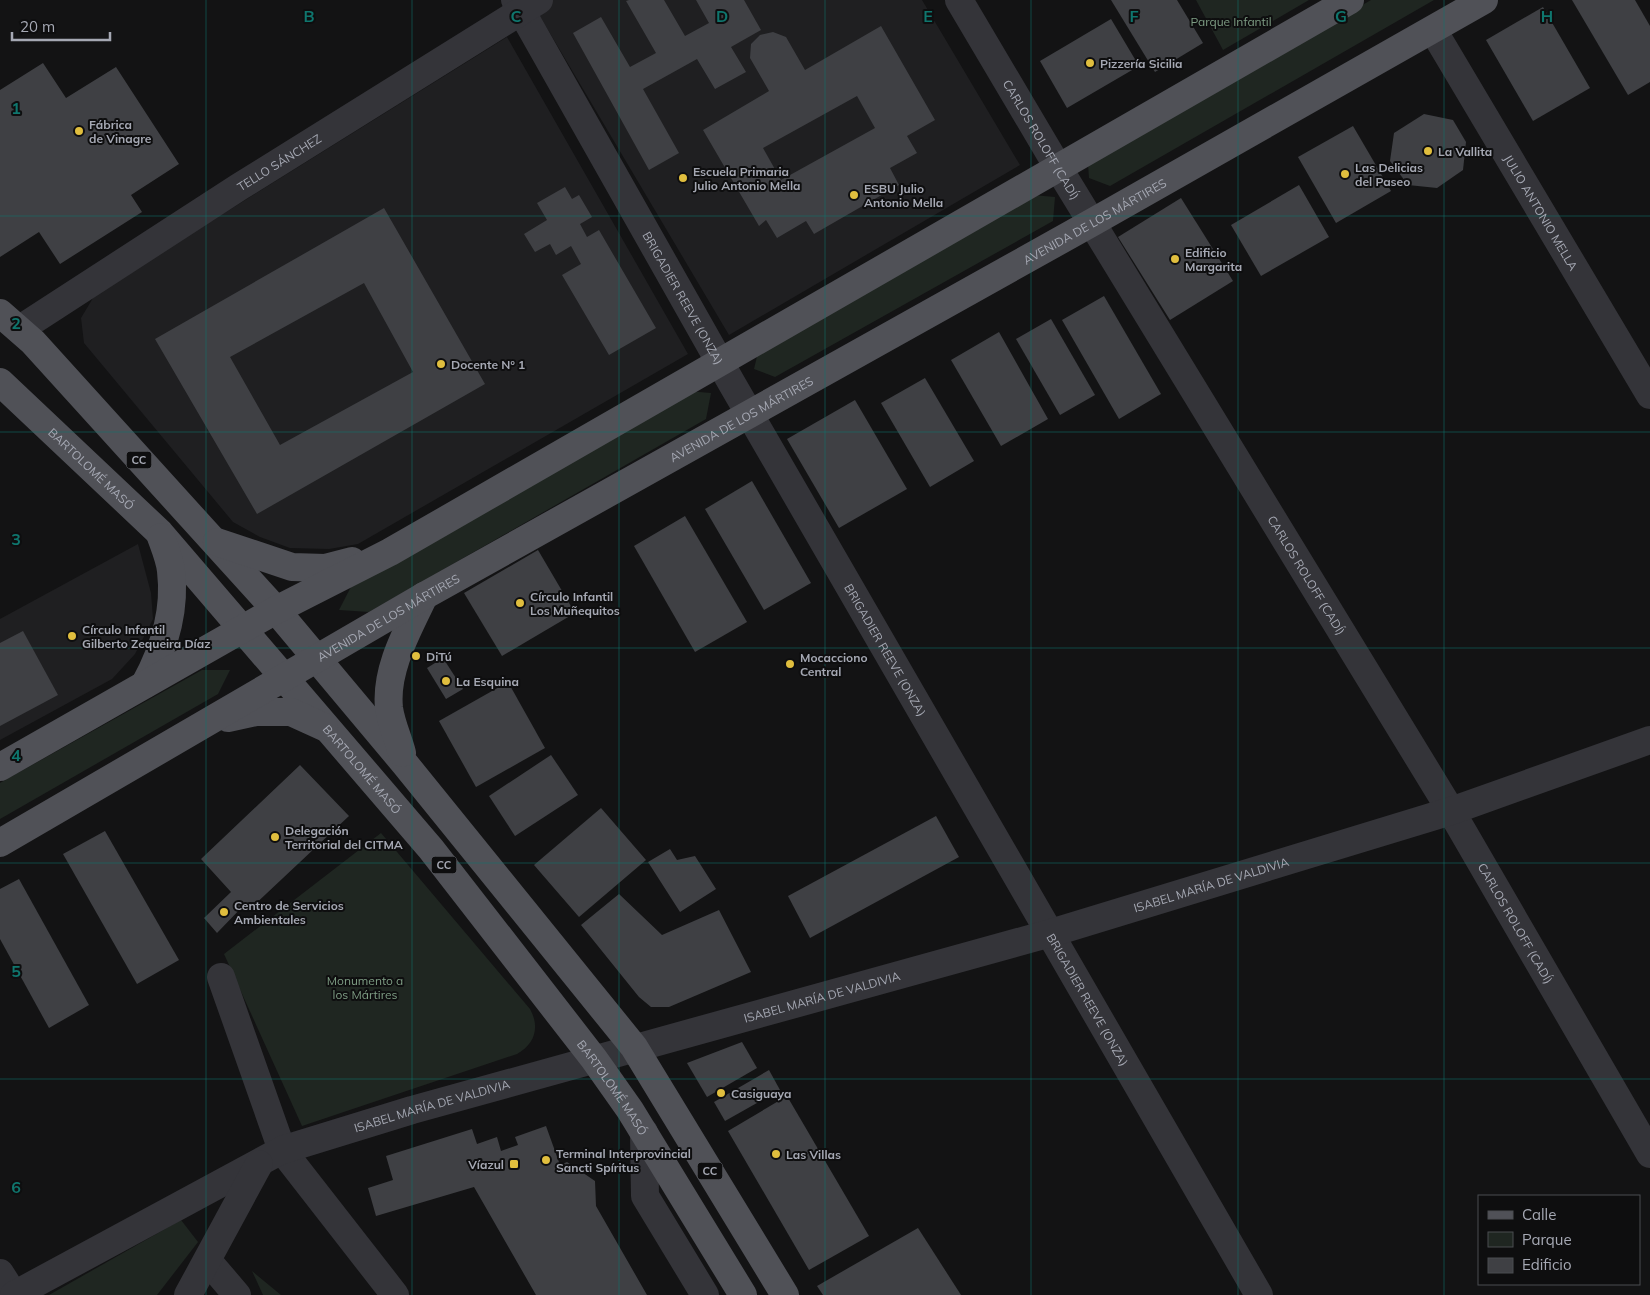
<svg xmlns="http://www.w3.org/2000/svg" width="1650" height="1295" viewBox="0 0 1650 1295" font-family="Mulish,sans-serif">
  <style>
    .built { fill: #1f1f21 }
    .green { fill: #1f2621 }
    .building { fill: #3f4044; fill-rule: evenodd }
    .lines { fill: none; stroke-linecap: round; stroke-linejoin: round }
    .minor { stroke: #343439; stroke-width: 28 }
    .major { stroke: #505157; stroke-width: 28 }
    .grid { fill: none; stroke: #0f766e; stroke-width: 1; stroke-opacity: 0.55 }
    .poi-dot { fill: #e0be3e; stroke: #0e0e0f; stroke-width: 2 }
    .labels { text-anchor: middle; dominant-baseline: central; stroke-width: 4; stroke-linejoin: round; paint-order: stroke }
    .shield { fill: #0e0e0f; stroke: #787a82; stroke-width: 1 }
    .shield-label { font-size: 11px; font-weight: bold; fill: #a5a8b3 }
    .park-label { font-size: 12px; fill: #7e9d84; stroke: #0e0e0f }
    .poi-label { font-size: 12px; font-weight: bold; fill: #a5a8b3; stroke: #0e0e0f; text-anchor: start }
    .street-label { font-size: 12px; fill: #a5a8b3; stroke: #0e0e0f }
    .grid-label { font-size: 16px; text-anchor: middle; font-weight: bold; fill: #0f766e; stroke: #0e0e0f; stroke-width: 4; stroke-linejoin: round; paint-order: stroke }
  </style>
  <rect width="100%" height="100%" fill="#131314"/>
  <g class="built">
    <polygon points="549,0 922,0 1020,165 729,335 535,8"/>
    <polygon points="507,37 688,354 358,544 329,549 290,548 260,537 233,522 84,343 81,318 96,293"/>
    <polygon points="138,544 151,593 153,619 135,654 112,679 0,740 0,619"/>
  </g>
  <g class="green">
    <polygon points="1196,0 1309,0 1223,50"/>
    <polygon points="1371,0 1434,0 1110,186 1089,178 1088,164"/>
    <polygon points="1033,195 1055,197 1053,221 775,377 754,369 759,348"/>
    <polygon points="687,391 711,393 706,419 369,612 339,610 355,579"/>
    <polygon points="202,670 230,670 218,694 0,819 0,783"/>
    <path d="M381 833 530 1009C540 1027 535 1044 517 1054L302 1126 224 954Z"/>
    <polygon points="181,1220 198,1242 157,1295 49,1295"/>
    <polygon points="252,1271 281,1295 263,1295"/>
  </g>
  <g class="building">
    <polygon points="629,0 664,0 685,36 709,23 696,0 744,0 761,30 731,47 746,72 715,89 697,59 643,89 679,153 649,170 573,33 601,17 630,67 656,53 626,1"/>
    <polygon points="1111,0 1177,0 1203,43 1155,72"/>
    <polygon points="1572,0 1635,0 1650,26 1650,82 1628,95"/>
    <polygon points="1543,7 1590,88 1533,121 1486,40"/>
    <polygon points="1111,19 1139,66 1067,108 1040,61"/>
    <path d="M881 26 935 120 907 136 917 153 890 168 899 185 814 234 806 221 777 238 766 220 759 226 703 130 769 91 750 58 751 44 760 35 773 32 786 37 805 70ZM857 96 875 128 781 180 763 148Z"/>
    <polygon points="43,63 66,98 116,67 179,164 131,195 142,212 60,264 39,232 0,257 0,90"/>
    <polygon points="1424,114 1453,120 1466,142 1463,170 1437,188 1408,185 1390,161 1394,133"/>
    <polygon points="1353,126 1391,191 1336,223 1298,157"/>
    <polygon points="1299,185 1329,237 1261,276 1231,225"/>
    <polygon points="565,187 572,199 579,195 592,217 580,224 587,237 599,230 656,328 609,355 562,275 581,264 571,246 556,255 550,244 535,252 524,234 547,220 537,203"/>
    <polygon points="1181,198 1233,281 1170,320 1118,237"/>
    <path d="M384 208 485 384 257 514 155 339ZM364 283 413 372 280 445 230 357Z"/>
    <polygon points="1104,296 1161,394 1119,419 1062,320"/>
    <polygon points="1051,319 1095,395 1060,415 1016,339"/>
    <polygon points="999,332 1048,419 1001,446 951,360"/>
    <polygon points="925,378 974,461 930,487 881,403"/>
    <polygon points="855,400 907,489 839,528 787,439"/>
    <polygon points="752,481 811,583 764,610 705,509"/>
    <polygon points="685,516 747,622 695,652 634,546"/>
    <polygon points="538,550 575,613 502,656 464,593"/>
    <polygon points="23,631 58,695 0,726 0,643"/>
    <polygon points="443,658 463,689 446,699 427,668"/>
    <polygon points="508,682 545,748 476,787 439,721"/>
    <polygon points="551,755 578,795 515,836 489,796"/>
    <polygon points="300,765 349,816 249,910 244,905 217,933 204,918 231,892 201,859"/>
    <polygon points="601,808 646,860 579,917 534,865"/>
    <polygon points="936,816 959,857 810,938 788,896"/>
    <polygon points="105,831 179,960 137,984 63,854"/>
    <polygon points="670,849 677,860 695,856 716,889 680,912 648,862"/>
    <polygon points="19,879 89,1005 49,1028 0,939 0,889"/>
    <polygon points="619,894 662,935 719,910 751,972 669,1007 651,1007 639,997 581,925"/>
    <polygon points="742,1042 757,1068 707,1097 687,1063"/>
    <polygon points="769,1070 780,1090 725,1121 714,1102"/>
    <polygon points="787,1096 869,1236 809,1270 728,1131"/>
    <polygon points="546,1126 560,1165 567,1162 595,1181 596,1206 647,1295 536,1295 474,1187 376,1216 368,1188 393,1180 386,1156 472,1129 477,1144 497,1137 501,1151 518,1145 515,1137"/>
    <polygon points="918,1228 961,1295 823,1295 817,1286"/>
  </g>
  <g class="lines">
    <g class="minor">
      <path id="s1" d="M515 0 731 382 1259 1295"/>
      <path id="s2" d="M959 0 1059 169 1451 811 1650 1154"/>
      <path id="s3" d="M1433 30 1650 395"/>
      <path id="s4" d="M20 329 239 187 539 0"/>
      <polyline points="221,977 282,1150 395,1295"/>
      <polyline points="644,1132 645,1196 705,1295"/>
      <polyline points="208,1261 237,1295"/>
      <polyline points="0,1273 14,1295"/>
      <path id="s5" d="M14 1295 282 1150 412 1110 1051 933 1451 811 1650 740"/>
      <polyline points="188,1295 259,1164"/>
    </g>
    <g class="major">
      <polyline points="0,313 33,342 276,610 405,764 634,1047 785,1295"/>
      <path id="s6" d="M0 382 160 533 431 849 594 1059 630 1110 743 1295"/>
      <polyline points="217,542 292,567 325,568 352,561"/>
      <path d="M145 684C164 649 176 612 171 571 170 560 165 548 161 537"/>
      <polyline points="228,718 256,712 291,712 324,727"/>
      <path d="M402 753C398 738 391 723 389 708 385 669 408 630 424 596"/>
      <polyline points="0,767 276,610 390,552 1350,0"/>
      <path id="s7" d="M0 843 424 596 1093 222 1484 0"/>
    </g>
  </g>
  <path class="grid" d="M206 0V1295M412 0V1295M619 0V1295M825 0V1295M1031 0V1295M1238 0V1295M1444 0V1295M0 216H1650M0 432H1650M0 648H1650M0 863H1650M0 1079H1650"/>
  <g class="poi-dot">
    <circle cx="1090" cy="63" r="5"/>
    <circle cx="79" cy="131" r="5"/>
    <circle cx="1428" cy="151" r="5"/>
    <circle cx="1345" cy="174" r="5"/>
    <circle cx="683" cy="178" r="5"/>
    <circle cx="854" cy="195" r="5"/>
    <circle cx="1175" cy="259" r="5"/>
    <circle cx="441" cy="364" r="5"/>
    <circle cx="520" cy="603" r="5"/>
    <circle cx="72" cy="636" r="5"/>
    <circle cx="416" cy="656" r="5"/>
    <circle cx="790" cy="664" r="5"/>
    <circle cx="446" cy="681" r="5"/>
    <circle cx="275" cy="837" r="5"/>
    <circle cx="224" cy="912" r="5"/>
    <circle cx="721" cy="1093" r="5"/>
    <circle cx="776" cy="1154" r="5"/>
    <circle cx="546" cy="1160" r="5"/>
    <rect x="509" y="1159" width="10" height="10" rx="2.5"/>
  </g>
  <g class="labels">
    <g class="shield">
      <rect x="126.5" y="451.5" width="25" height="17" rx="4"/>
      <rect x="431.5" y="856.5" width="25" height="17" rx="4"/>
      <rect x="697.5" y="1162.5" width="25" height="17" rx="4"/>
    </g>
    <g class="shield-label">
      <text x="139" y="460">CC</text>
      <text x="444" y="865">CC</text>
      <text x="710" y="1171">CC</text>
    </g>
    <g class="park-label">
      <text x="1231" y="21">Parque Infantil</text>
      <text x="365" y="980">Monumento a<tspan x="365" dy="14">los Mártires</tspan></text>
    </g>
    <g class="poi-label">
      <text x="1100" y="63">Pizzería Sicilia</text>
      <text x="89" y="124">Fábrica<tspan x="89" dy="14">de Vinagre</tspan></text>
      <text x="1438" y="151">La Vallita</text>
      <text x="1355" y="167">Las Delicias<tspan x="1355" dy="14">del Paseo</tspan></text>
      <text x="693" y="171">Escuela Primaria<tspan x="693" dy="14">Julio Antonio Mella</tspan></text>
      <text x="864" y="188">ESBU Julio<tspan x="864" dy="14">Antonio Mella</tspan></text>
      <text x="1185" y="252">Edificio<tspan x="1185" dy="14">Margarita</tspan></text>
      <text x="451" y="364">Docente Nº 1</text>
      <text x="530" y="596">Círculo Infantil<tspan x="530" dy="14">Los Muñequitos</tspan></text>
      <text x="82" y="629">Círculo Infantil<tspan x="82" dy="14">Gilberto Zequeira Díaz</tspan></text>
      <text x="426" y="656">DiTú</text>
      <text x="800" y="657">Mocacciono<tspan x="800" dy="14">Central</tspan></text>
      <text x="456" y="681">La Esquina</text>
      <text x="285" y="830">Delegación<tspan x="285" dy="14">Territorial del CITMA</tspan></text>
      <text x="234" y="905">Centro de Servicios<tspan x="234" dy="14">Ambientales</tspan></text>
      <text x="731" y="1093">Casiguaya</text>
      <text x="556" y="1153">Terminal Interprovincial<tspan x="556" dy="14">Sancti Spíritus</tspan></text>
      <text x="786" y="1154">Las Villas</text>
      <text x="504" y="1164" text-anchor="end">Víazul</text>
    </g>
    <g class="street-label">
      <text stroke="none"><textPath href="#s2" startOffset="162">CARLOS ROLOFF (CADÍ)</textPath></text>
      <text stroke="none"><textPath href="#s4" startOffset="308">TELLO SÁNCHEZ</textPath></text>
      <text stroke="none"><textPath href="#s3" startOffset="212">JULIO ANTONIO MELLA</textPath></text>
      <text stroke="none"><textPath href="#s7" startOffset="1259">AVENIDA DE LOS MÁRTIRES</textPath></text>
      <text stroke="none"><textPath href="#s1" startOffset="342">BRIGADIER REEVE (ONZA)</textPath></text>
      <text stroke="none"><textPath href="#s7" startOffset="854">AVENIDA DE LOS MÁRTIRES</textPath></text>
      <text stroke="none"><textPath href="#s6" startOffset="126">BARTOLOMÉ MASÓ</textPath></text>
      <text stroke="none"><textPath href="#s2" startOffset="672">CARLOS ROLOFF (CADÍ)</textPath></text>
      <text stroke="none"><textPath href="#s7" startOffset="449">AVENIDA DE LOS MÁRTIRES</textPath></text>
      <text stroke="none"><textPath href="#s1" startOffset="748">BRIGADIER REEVE (ONZA)</textPath></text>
      <text stroke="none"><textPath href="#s6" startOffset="531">BARTOLOMÉ MASÓ</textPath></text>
      <text stroke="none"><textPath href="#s5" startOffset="1271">ISABEL MARÍA DE VALDIVIA</textPath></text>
      <text stroke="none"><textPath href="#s2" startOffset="1078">CARLOS ROLOFF (CADÍ)</textPath></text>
      <text stroke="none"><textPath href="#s5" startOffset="866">ISABEL MARÍA DE VALDIVIA</textPath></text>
      <text stroke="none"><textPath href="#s1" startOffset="1152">BRIGADIER REEVE (ONZA)</textPath></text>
      <text stroke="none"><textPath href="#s6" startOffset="936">BARTOLOMÉ MASÓ</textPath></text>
      <text stroke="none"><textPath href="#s5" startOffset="461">ISABEL MARÍA DE VALDIVIA</textPath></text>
    </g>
  </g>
  <g class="grid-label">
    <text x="309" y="22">B</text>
    <text x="516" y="22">C</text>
    <text x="722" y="22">D</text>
    <text x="928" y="22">E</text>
    <text x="1134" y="22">F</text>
    <text x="1341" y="22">G</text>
    <text x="1547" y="22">H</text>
    <text x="16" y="114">1</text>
    <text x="16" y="329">2</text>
    <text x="16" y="545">3</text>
    <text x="16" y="761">4</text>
    <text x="16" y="977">5</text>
    <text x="16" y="1193">6</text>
  </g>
  <rect x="1478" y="1195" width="162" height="90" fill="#0e0e0f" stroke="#4a4c51"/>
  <rect x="1488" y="1211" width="25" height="8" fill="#505157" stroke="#4a4c51"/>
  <text x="1522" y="1220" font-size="15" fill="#a5a8b3">Calle</text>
  <rect x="1488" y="1232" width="25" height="15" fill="#1f2621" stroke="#4a4c51"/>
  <text x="1522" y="1245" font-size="15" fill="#a5a8b3">Parque</text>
  <rect x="1488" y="1258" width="25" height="15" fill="#3f4044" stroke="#4a4c51"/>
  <text x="1522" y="1270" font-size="15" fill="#a5a8b3">Edificio</text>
  <path d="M12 32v8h98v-8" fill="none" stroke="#a5a8b3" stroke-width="2.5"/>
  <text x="20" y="32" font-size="15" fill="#a5a8b3" stroke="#0e0e0f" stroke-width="4" paint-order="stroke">20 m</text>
</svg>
